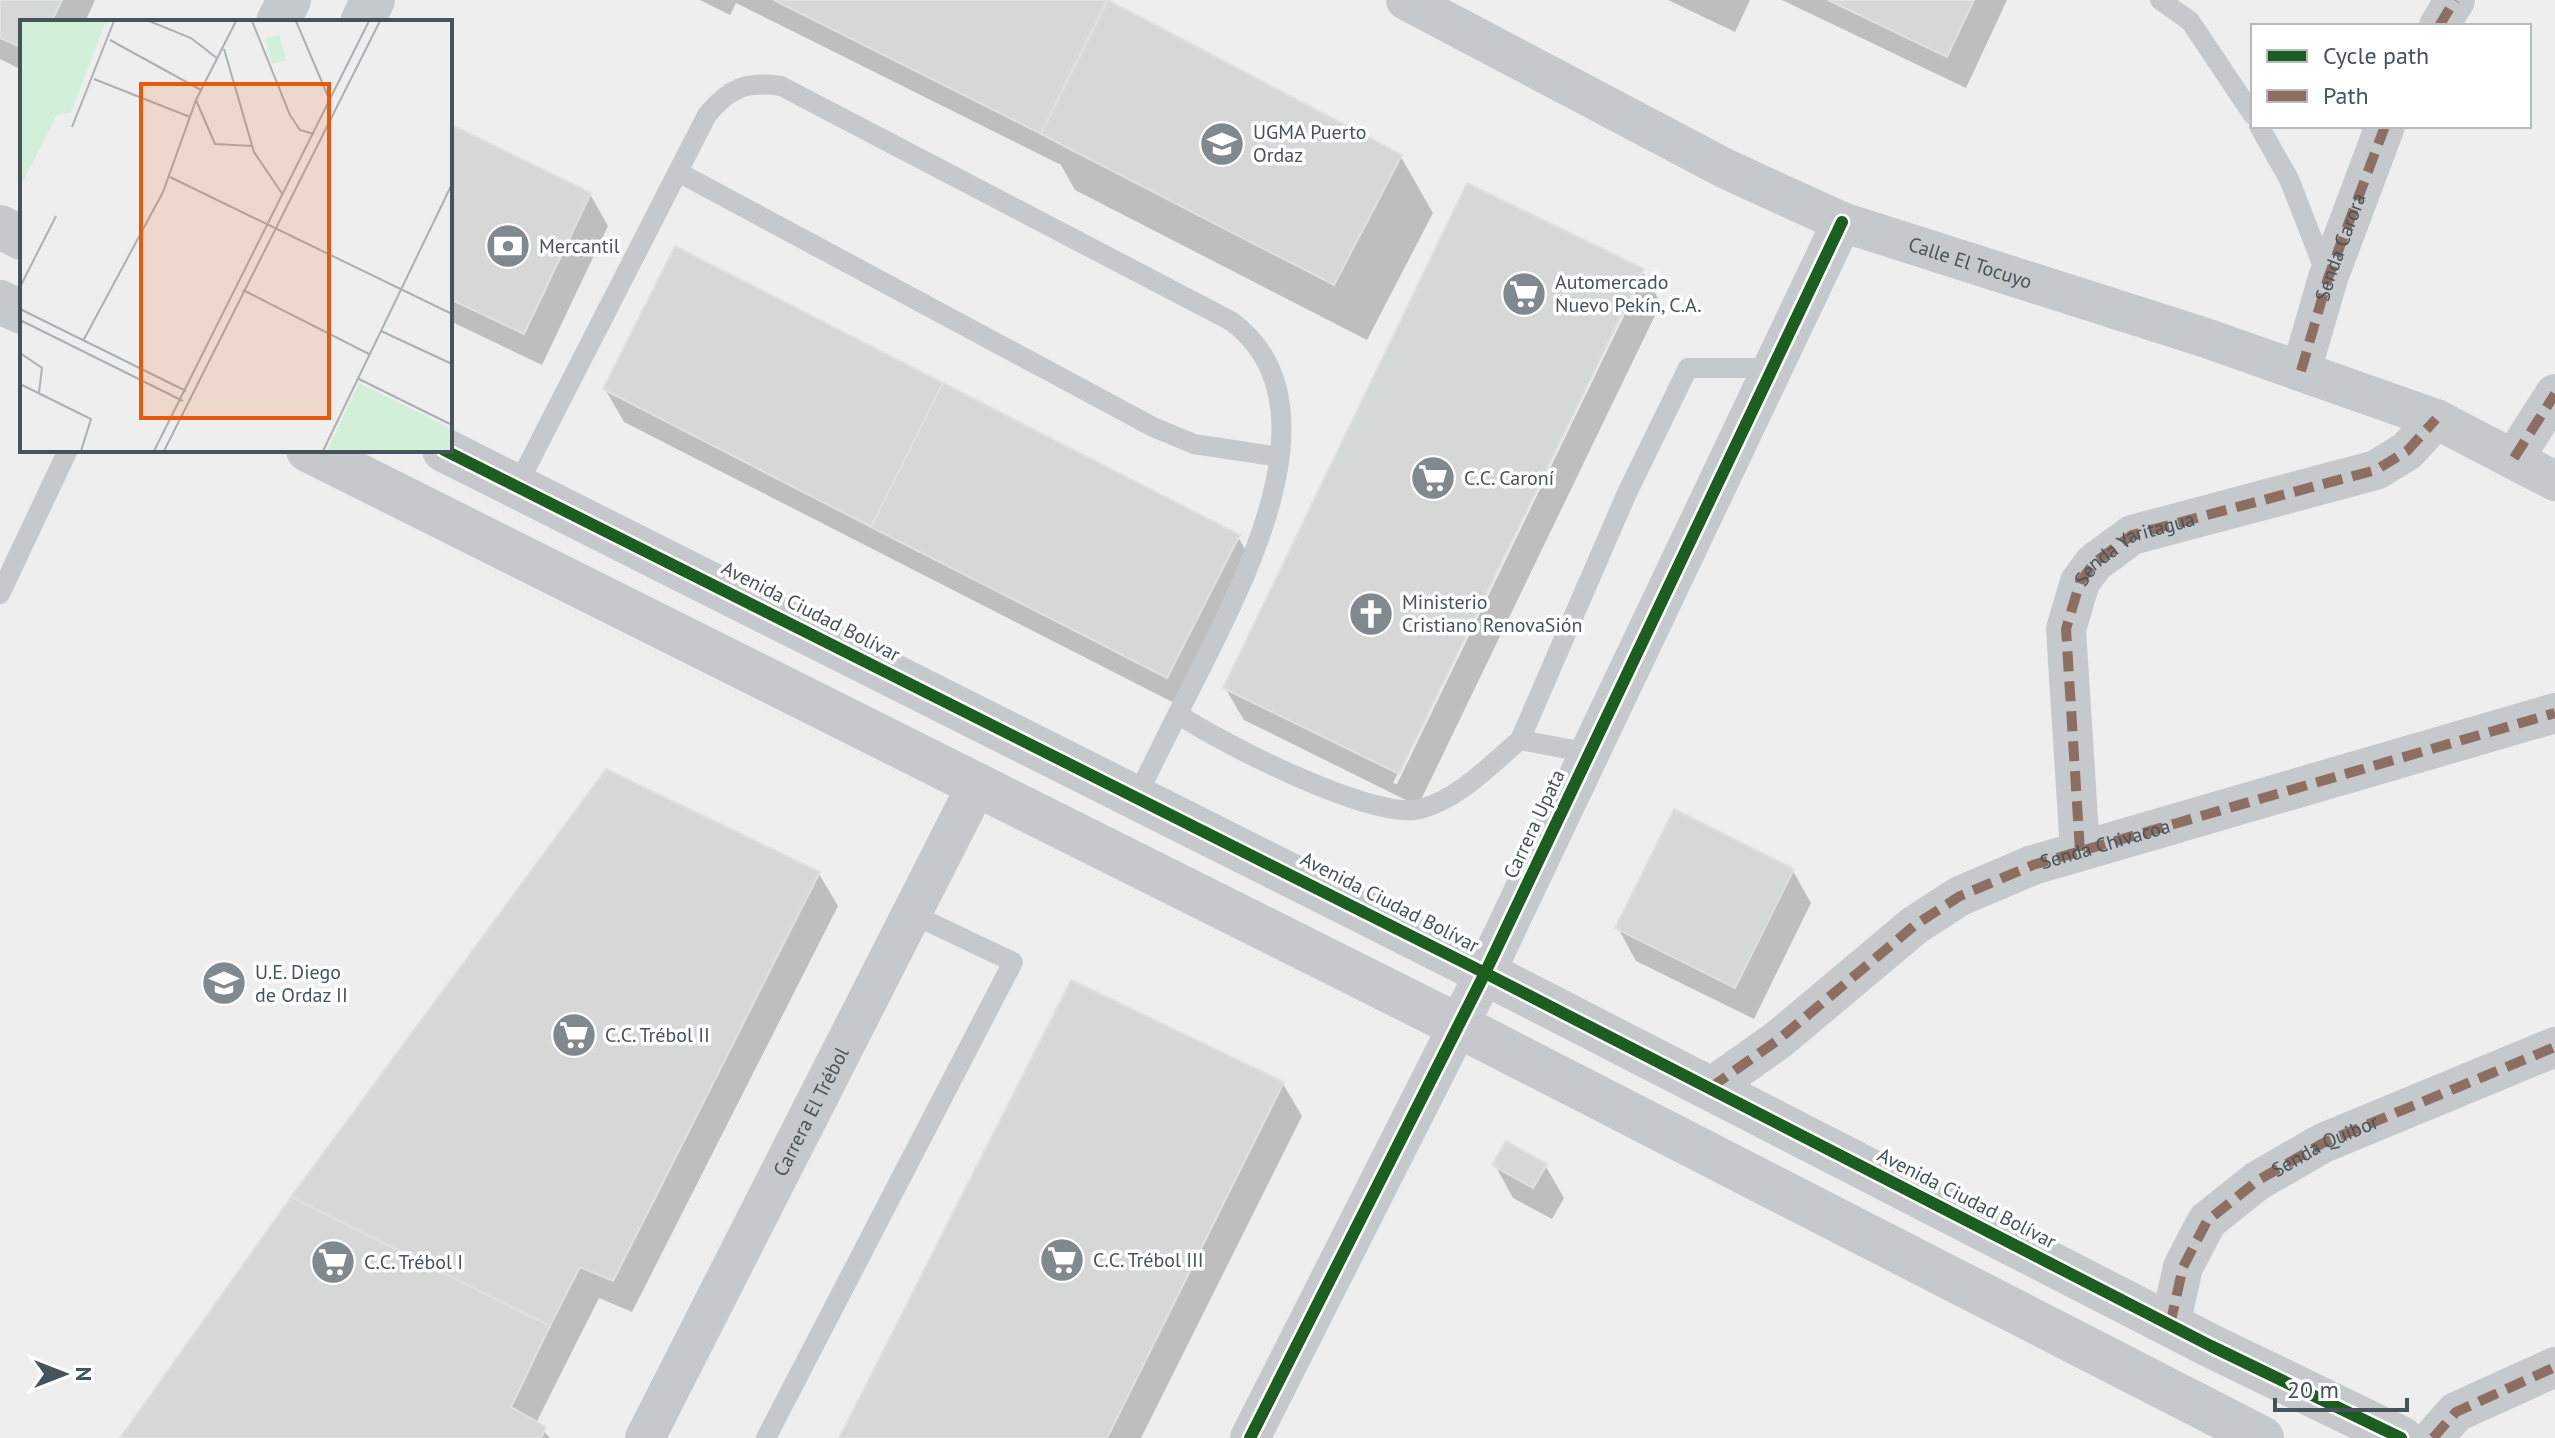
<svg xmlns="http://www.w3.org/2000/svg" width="2555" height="1438" viewBox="0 0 2555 1438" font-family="'PT Sans',sans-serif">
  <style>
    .shadow { fill: #0003; fill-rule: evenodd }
    .building { fill: #d6d7d7; stroke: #e0e0e1; stroke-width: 2 }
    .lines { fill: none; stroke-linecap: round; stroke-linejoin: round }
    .service { stroke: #c5c9cb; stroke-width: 20 }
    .minor { stroke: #c5c9cb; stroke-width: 40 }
    .tertiary { stroke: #c5c9cb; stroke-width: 44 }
    .quiet { stroke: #8d6e63; stroke-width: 10; stroke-dasharray: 20 10; stroke-linecap: butt }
    .cycleway-casing { stroke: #fff; stroke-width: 17 }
    .cycleway { stroke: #1b5e20; stroke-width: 12 }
    .labels { text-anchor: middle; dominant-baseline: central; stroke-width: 7; stroke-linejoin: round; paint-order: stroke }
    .poi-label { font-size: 20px; fill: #45535b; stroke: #fff; text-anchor: start }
    .street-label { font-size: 20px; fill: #45535b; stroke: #fff }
    .inset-road { fill: none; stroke: #abb0b3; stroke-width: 2 }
    .view { fill: #e8590c; fill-opacity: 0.15; stroke: #e8590c; stroke-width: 4 }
    .inset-edge { fill: none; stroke: #45535b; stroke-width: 4 }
  </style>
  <rect width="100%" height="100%" fill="#efeeee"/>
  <g class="shadow">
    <polygon points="0,0 95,0 85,22 22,22 22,70 0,59"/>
    <polygon points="700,0 1104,0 1401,157 1433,213 1367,340 1075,190 1061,165 736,3 730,15"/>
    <polygon points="1668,0 1750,0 1735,32"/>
    <polygon points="1782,0 2007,0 1966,88"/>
    <polygon points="450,126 590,194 608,226 542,365 450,321"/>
    <path d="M1642 271 1661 303 1418 806 1244 720 1225 688ZM1633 287H1638L1397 784 1393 783Z"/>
    <polygon points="605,389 1238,537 1257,569 1186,709 624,422"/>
    <polygon points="1793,871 1811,903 1754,1019 1636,961 1618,928"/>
    <polygon points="819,874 838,906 632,1312 599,1298 536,1423 550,1438 122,1438"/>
    <polygon points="1283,1084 1302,1116 1141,1438 842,1438"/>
    <polygon points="1495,1165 1545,1165 1564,1198 1552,1219 1513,1198"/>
  </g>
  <g class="building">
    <polygon points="0,0 62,0 51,22 22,22 22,48 0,38"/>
    <polygon points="774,0 1107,0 1041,134"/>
    <polygon points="1108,0 1402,155 1334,285 1041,134"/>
    <polygon points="1828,0 1974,0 1947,57"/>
    <polygon points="450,124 591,193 524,334 450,299"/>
    <polygon points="1467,183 1644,269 1399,774 1223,688"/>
    <polygon points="675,246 943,383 871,527 603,389"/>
    <polygon points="943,383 1240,535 1167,678 871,527"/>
    <polygon points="606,769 820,872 613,1281 580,1267 550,1326 291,1197"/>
    <polygon points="1674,809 1794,869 1735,988 1615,928"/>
    <polygon points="1071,980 1284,1082 1107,1438 839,1438"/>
    <polygon points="1506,1141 1547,1164 1533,1188 1492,1165"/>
    <polygon points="291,1197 550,1326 511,1407 546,1427 541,1438 120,1438"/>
  </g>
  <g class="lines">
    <g class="service">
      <polyline points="2160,0 2190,21 2253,115"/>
      <polyline points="2259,126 2289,179 2326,274"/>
      <polyline points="678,172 1153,427 1194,444 1279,457"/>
      <path d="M517 486 707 115C729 88 746 81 781 86L1231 321C1339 400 1247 575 1202 666 1180 709 1158 753 1137 796"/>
      <polyline points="0,594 68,450"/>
      <path d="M1178 714C1219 742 1373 821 1420 809 1458 800 1491 764 1520 740"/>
      <polyline points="1590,753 1520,740 1627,493 1688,368 1772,368"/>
      <polyline points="766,1438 1013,962 912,914"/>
    </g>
    <g class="minor">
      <path id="s1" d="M1406 0 1726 169 1842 222 2203 337 2436 419 2555 481"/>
      <polyline points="2439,26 2455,0"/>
      <polyline points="2301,371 2328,278 2385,126"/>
      <polyline points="2514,458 2555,394"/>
      <path id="s2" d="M2080 851 2066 629 2080 582 2094 563 2132 535 2376 470 2407 451 2436 419"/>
      <path id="s3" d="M1710 1088 1778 1040 1915 925 1960 896 2033 865 2555 713"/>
      <polyline points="2170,1325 2183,1267 2207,1221 2257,1181 2323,1143 2555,1047"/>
      <path id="s4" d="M645 1438 977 785"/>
      <polyline points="1250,1438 1485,973 1842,222"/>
      <polyline points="2433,1438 2456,1412 2555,1367"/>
    </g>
    <g class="tertiary">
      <polyline points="278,22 289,0"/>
      <polyline points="362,22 373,0"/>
      <polyline points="0,227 22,238"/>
      <polyline points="0,302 22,312"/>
      <polyline points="308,450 1457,1025 2262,1438"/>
      <polyline points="444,450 1485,973 2211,1346 2401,1438"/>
    </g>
    <g class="quiet">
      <polyline points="2439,26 2455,0"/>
      <path id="s5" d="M2301 371 2328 278 2385 126"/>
      <polyline points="2514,458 2555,394"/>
      <polyline points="2080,851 2066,629 2080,582 2094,563 2132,535 2376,470 2407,451 2436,419"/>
      <polyline points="1710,1088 1778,1040 1915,925 1960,896 2033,865 2555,713"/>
      <path id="s6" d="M2170 1325 2183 1267 2207 1221 2257 1181 2323 1143 2555 1047"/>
      <polyline points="2433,1438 2456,1412 2555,1367"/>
    </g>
    <g class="cycleway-casing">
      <g id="cycleway">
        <polyline points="444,450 1485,973 2211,1346 2401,1438"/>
        <polyline points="1250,1438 1485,973 1842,222"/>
      </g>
    </g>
    <use href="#cycleway" class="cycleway"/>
  </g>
  <defs>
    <g id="university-disc" transform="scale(2.3)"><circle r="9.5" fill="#80898e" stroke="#fff"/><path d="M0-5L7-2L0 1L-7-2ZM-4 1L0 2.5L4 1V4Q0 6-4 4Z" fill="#fff"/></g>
    <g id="bank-disc" transform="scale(2.3)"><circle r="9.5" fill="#80898e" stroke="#fff"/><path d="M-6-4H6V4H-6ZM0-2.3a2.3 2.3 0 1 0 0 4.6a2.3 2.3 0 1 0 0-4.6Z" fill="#fff"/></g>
    <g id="supermarket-disc" transform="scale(2.3)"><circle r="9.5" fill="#80898e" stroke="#fff"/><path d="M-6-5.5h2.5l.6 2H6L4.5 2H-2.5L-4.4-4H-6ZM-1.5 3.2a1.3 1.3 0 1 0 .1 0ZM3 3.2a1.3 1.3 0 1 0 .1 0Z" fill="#fff"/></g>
    <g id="church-disc" transform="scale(2.3)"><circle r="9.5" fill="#80898e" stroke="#fff"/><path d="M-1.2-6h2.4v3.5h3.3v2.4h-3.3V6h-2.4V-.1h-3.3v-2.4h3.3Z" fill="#fff"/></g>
    <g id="school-disc" transform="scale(2.3)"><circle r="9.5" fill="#80898e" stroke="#fff"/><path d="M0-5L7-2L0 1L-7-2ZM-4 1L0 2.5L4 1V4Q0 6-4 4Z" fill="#fff"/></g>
  </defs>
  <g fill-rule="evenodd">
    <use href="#university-disc" x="1222" y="144"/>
    <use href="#bank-disc" x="508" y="246"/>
    <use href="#supermarket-disc" x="1524" y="294"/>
    <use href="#supermarket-disc" x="1433" y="478"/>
    <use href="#church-disc" x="1371" y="614"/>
    <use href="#school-disc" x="224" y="983"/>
    <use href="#supermarket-disc" x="574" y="1035"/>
    <use href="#supermarket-disc" x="1062" y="1260"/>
    <use href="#supermarket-disc" x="333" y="1262"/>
  </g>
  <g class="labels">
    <g class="poi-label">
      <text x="1253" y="132">UGMA Puerto<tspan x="1253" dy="23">Ordaz</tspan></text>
      <text x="539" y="246">Mercantil</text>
      <text x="1555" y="282">Automercado<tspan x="1555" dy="23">Nuevo Pekín, C.A.</tspan></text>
      <text x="1464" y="478">C.C. Caroní</text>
      <text x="1402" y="602">Ministerio<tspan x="1402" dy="23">Cristiano RenovaSión</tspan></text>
      <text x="255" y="972">U.E. Diego<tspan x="255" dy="23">de Ordaz II</tspan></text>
      <text x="605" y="1035">C.C. Trébol II</text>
      <text x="1093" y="1260">C.C. Trébol III</text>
      <text x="364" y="1262">C.C. Trébol I</text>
    </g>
    <g class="street-label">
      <text stroke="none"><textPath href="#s5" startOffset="130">Senda Carora</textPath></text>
      <text stroke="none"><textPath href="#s1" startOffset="624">Calle El Tocuyo</textPath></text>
      <text stroke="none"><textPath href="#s2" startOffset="338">Senda Yaritagua</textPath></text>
      <text transform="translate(811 611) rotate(27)">Avenida Ciudad Bolívar</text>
      <text transform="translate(1534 824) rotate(-65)">Carrera Upata</text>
      <text stroke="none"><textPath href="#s3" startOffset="470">Senda Chivacoa</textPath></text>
      <text transform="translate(1390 902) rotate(27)">Avenida Ciudad Bolívar</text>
      <text stroke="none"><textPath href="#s4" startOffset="366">Carrera El Trébol</textPath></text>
      <text stroke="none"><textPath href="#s6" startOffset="252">Senda Quibor</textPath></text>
      <text transform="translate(1967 1198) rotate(27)">Avenida Ciudad Bolívar</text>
    </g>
  </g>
  <g transform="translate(20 20)">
    <rect width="432" height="432" fill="#efeeee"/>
    <path d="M0 1H86L51 92 37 95 0 167ZM259 15 266 40 252 44 245 19ZM339 363 432 409V431H307Z" fill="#d1efd9"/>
    <path class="inset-road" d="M129 1 171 18 198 39M232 1 270 95 280 110 294 114M276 1 310 81M90 20 181 70M204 29 234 132 263 175M74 59 170 97M176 80 195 124 232 126M52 107 94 1M150 157 432 294M0 267 36 196M223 270 349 334M0 289 166 371M0 300 163 381M361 311 432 344M63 321 143 172 176 80 216 1M0 333 22 348 19 373M337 358 432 405M0 364 71 399 61 431M134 431 349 1M144 431 360 1M303 431 432 164"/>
    <path class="view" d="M121 64H309V398H121Z"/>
    <rect width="432" height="432" class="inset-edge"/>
  </g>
  <rect x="2251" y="24" width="280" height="104" fill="#ffffff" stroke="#b5babd" stroke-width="2"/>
  <rect x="2267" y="50" width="40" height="12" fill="#1b5e20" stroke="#b5babd" stroke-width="2"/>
  <text x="2323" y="64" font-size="24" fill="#45535b">Cycle path</text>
  <rect x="2267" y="90" width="40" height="12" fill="#8d6e63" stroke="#b5babd" stroke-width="2"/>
  <text x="2323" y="104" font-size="24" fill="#45535b">Path</text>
  <g transform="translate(64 1374) rotate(90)" stroke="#ffffff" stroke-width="6" paint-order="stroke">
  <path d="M0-6L14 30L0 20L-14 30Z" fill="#45535b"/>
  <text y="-12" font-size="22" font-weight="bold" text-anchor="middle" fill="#45535b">N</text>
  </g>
  <path d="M2275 1398v12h132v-12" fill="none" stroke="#45535b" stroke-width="4"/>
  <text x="2287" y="1398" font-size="24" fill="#45535b" stroke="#ffffff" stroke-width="6" paint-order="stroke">20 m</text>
</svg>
